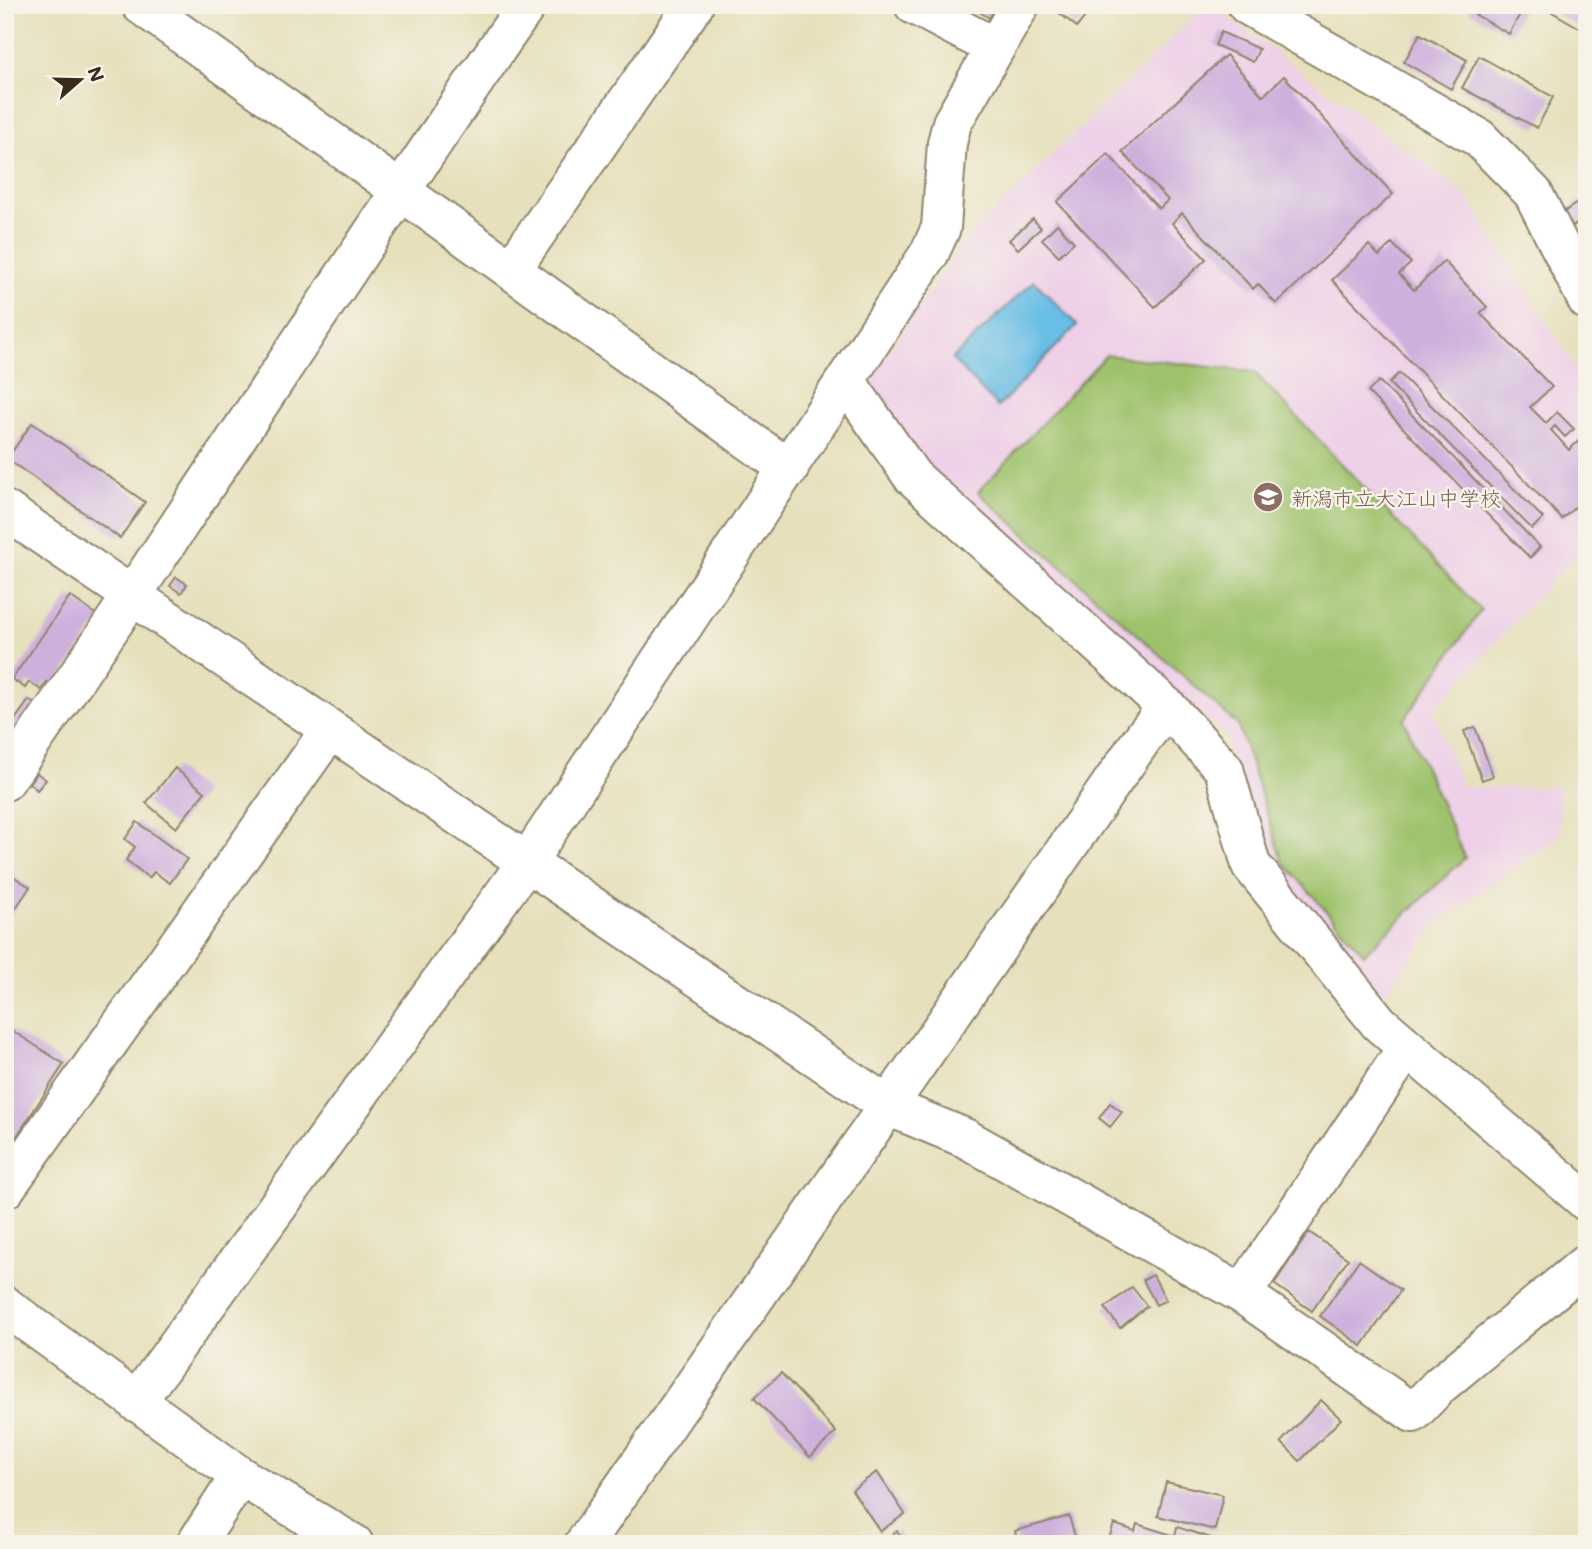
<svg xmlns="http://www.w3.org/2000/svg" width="1592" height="1549" viewBox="0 0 1592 1549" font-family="Mali,'Klee One',sans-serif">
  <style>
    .built { fill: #eed0e8 }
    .pitch { fill: #9ec26c; stroke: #6c7645; stroke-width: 2 }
    .water { fill: #68bee5; stroke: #527482; stroke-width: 2 }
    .building { fill: #ceb0dd }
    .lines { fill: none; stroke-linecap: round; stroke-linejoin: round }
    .minor-casing { stroke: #90856d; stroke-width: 42 }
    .minor { stroke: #fff; stroke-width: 38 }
    .labels { text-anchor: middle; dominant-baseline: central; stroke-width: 5; stroke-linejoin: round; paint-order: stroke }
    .education-label { font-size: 21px; fill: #785e54; stroke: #f7f3e8; text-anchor: start }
  </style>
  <rect width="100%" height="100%" fill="#f7f3e8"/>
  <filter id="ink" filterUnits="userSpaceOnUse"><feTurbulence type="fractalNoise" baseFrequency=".0143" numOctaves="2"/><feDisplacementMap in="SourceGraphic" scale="14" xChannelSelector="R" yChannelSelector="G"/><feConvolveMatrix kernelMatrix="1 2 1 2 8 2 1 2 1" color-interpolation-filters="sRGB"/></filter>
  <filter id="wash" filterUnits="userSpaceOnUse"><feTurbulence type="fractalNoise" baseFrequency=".00686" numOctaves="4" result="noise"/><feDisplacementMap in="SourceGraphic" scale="28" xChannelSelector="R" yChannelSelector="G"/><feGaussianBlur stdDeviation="1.57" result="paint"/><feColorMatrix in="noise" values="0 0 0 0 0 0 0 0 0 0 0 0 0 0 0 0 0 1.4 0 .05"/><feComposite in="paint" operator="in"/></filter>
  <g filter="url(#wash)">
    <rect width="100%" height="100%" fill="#e6e0bc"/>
    <polygon class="built" points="1206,5 1212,5 1465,194 1577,371 1587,382 1587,542 1433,712 1463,788 1560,787 1560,836 1439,921 1373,1010 1251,852 1225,735 898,453 862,392 961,244"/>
    <polygon class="pitch" points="1106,355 1254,372 1481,610 1404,720 1465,858 1364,954 1283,862 1238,725 978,492"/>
    <polygon class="water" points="1034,281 1077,325 998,407 952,359"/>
    <g id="blocks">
      <g class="building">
        <polygon points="967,5 1007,5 997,22"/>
        <polygon points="1049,5 1077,5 1088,13 1077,27"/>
        <polygon points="1472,5 1525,5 1509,34 1469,11"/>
        <polygon points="1549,5 1587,5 1587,32 1547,9"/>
        <polygon points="1221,32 1259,49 1253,62 1215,45"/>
        <polygon points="1420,34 1467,60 1451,89 1404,62"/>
        <polygon points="1226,55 1263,96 1284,76 1393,194 1276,304 1258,284 1253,289 1182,213 1172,223 1206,259 1155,307 1057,202 1108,154 1159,209 1168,200 1122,152"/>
        <polygon points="1479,56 1553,97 1537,128 1462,88"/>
        <polygon points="1580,201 1587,210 1587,217 1570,228 1561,214"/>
        <polygon points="1033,219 1041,228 1018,249 1009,240"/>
        <polygon points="1057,224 1074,242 1059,256 1042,239"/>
        <polygon points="1587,226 1587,255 1572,239"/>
        <polygon points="1392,243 1411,263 1399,274 1414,290 1444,261 1487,307 1480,313 1552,387 1530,407 1546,423 1557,412 1574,429 1565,437 1555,426 1551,430 1569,450 1587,433 1587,496 1562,519 1332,280 1369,245 1379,256"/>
        <polygon points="1399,373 1543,518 1532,529 1389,383"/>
        <polygon points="1379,381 1540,547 1530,558 1368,392"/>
        <polygon points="32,423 145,502 120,538 7,459"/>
        <polygon points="176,577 187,584 181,593 170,586"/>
        <polygon points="70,596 101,618 54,687 47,682 41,690 29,682 25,688 12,679"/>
        <polygon points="29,700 40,708 5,757 5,734"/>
        <polygon points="1475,727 1493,776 1482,780 1464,731"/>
        <polygon points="175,768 205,792 176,828 146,803"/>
        <polygon points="37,773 46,780 37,790 29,783"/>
        <polygon points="137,822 187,859 170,883 154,872 149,878 126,860 135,847 125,839"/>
        <polygon points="5,871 30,887 5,924"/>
        <polygon points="5,1026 64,1064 13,1142 5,1137"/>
        <polygon points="1110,1103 1122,1112 1110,1127 1099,1118"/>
        <polygon points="1309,1232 1348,1259 1312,1311 1274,1284"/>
        <polygon points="1359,1260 1401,1290 1362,1346 1320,1316"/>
        <polygon points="1153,1275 1166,1300 1156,1305 1143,1280"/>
        <polygon points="1132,1287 1147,1306 1120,1328 1105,1308"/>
        <polygon points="781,1373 836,1432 810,1457 754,1398"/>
        <polygon points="1321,1400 1341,1419 1300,1461 1281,1442"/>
        <polygon points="877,1472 905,1514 880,1531 852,1490"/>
        <polygon points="1166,1482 1223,1495 1215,1530 1158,1516"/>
        <polygon points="1069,1516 1077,1544 1018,1544 1015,1531"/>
        <polygon points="1114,1524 1135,1531 1137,1524 1175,1536 1177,1527 1211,1538 1210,1544 1107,1544"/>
        <polygon points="897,1531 906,1544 879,1544"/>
      </g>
    </g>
  </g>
  <g filter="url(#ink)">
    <use href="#blocks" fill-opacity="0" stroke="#90856d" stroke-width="2"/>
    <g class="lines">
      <g class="minor-casing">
        <g id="minor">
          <polyline points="141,5 789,469"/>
          <polyline points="914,5 994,47"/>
          <polyline points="1247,5 1479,138 1533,193 1587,300"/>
          <polyline points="511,270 694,5"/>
          <polyline points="846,381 912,476 1167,707 1224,769 1251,865 1379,1023 1587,1202"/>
          <polyline points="5,510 890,1107 965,1138 1242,1294 1413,1413 1440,1385 1587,1263"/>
          <path d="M5 781C184 525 349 261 527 5"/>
          <polyline points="5,1189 330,730"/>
          <polyline points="1242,1294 1406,1049"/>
          <polyline points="5,1306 240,1476 354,1544"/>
          <polyline points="136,1402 527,862 929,254 941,228 947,143 952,123 1020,5"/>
          <polyline points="196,1544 240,1476"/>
          <polyline points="584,1544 1145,735 1167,707"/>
        </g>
      </g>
      <use href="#minor" class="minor"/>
    </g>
  </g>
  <defs>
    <g id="school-disc" transform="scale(1.575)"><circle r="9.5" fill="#8d6e63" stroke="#f7f3e8"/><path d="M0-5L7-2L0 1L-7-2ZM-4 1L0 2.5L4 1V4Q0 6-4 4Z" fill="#fff"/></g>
  </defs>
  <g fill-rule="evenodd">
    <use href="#school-disc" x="1268" y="497"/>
  </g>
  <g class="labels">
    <g class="education-label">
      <text x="1291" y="497">新潟市立大江山中学校</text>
    </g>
  </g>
  <rect width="1592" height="1549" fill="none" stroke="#f7f3e8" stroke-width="28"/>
  <g transform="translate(80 80) rotate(70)" stroke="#f7f3e8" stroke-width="5" paint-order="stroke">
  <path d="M0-5L12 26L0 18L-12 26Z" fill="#3b2a1e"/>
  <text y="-10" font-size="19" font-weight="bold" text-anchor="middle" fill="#3b2a1e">N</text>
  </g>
</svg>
